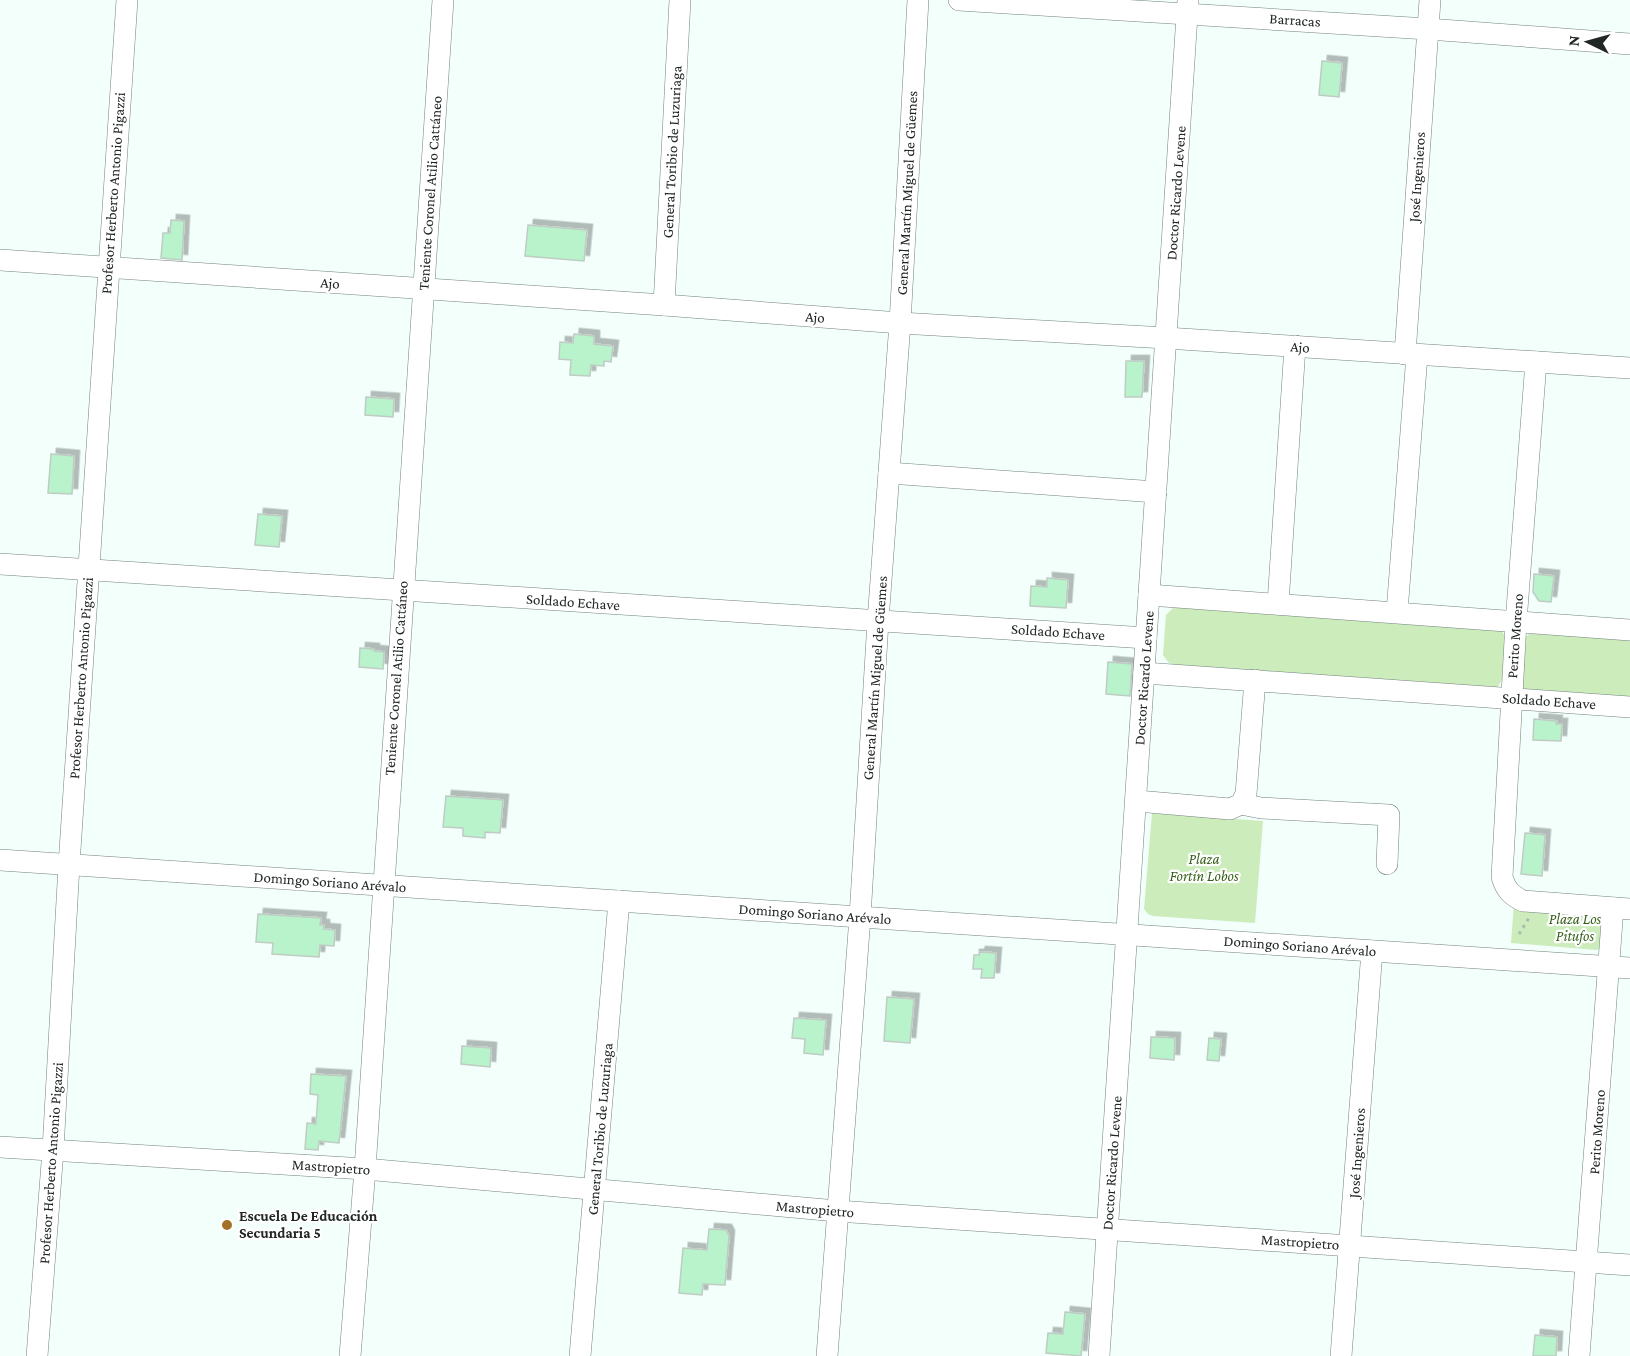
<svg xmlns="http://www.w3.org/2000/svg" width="1630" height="1356" viewBox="0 0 1630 1356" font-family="'Crimson Pro',serif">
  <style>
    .green { fill: #ccecbc }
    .building { fill: #b9f3cc; stroke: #bfccc3; stroke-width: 1.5; filter: url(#shadow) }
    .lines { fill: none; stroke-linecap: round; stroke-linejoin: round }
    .minor-casing { stroke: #74827e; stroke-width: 22 }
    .path { stroke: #adb8b4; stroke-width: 3; stroke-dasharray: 3 4.5; stroke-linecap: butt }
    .minor { stroke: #fff; stroke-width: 21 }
    .poi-dot { fill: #a37127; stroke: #fff; stroke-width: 2 }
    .labels { text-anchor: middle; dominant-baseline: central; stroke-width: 4.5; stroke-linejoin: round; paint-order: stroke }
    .street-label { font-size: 15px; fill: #212725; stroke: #fff }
    .park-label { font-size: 15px; font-style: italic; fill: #365f19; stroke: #fff }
    .poi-label { font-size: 15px; font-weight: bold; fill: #212725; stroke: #fff; text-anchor: start }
  </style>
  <defs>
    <filter id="shadow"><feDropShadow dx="5.5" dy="-5.5" stdDeviation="0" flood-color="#0004"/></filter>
  </defs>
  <rect width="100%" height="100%" fill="#f2fffb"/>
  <g class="green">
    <polygon points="1182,605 1502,631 1505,637 1502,680 1497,688 1179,666 1169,663 1163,655 1166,615 1173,608"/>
    <polygon points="1538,630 1630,637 1630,698 1534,691 1524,689 1519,680 1522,641 1529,634"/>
    <polygon points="1152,813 1263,821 1255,923 1153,916 1148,914 1144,909"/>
    <polygon points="1514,903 1607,917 1604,946 1597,950 1511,943"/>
  </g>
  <g class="building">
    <polygon points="1322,61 1342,63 1339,97 1319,95"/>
    <polygon points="171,220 184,221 182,260 161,258 163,233 170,233"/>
    <polygon points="528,225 587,230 584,261 525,256"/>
    <polygon points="574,334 594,336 594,344 613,346 611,362 604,361 604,366 591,365 590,376 570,375 571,360 559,359 560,342 573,343"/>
    <polygon points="1126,361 1144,361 1142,397 1125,397"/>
    <polygon points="366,397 394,399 393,417 365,415"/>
    <polygon points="51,454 74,456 72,494 48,493"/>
    <polygon points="258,514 282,516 279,547 255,545"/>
    <polygon points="1534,574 1554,576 1551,602 1539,601 1533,592"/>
    <polygon points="1047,578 1068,580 1066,608 1030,606 1031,586 1047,587"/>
    <polygon points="360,648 374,649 374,651 384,652 383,669 359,667"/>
    <polygon points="1108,662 1132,664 1130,696 1106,694"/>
    <polygon points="1534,719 1557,721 1556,724 1562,724 1561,741 1533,740"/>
    <polygon points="446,796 503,800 500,833 485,832 485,838 463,836 463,828 443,827"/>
    <polygon points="1525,833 1545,835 1542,876 1521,874"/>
    <polygon points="258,914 321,918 320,925 324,925 324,929 335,930 334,946 320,945 319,957 272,954 273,943 256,942"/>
    <polygon points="980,952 996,953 994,978 981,978 982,969 973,969 974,955 979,955"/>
    <polygon points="887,997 914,999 910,1043 884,1041"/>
    <polygon points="794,1018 826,1020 823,1055 804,1053 805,1039 792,1038"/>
    <polygon points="1151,1037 1175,1038 1174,1060 1150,1058"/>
    <polygon points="1209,1038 1221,1039 1219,1061 1207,1060"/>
    <polygon points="462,1046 491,1048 490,1067 461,1064"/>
    <polygon points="311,1074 346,1076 339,1143 319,1141 318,1150 305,1149 307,1123 316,1124 318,1095 310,1094"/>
    <polygon points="709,1229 726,1230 729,1236 725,1285 703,1284 702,1295 679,1293 683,1248 707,1250"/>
    <polygon points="1065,1312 1085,1314 1081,1356 1046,1353 1048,1333 1063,1334"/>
    <polygon points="1535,1335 1557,1337 1556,1356 1533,1356"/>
  </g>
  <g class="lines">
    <g class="minor-casing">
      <g id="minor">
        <polyline points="959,0 1428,29 1630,44"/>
        <polyline points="0,260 664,305 900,323 1166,338 1630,368"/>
        <polyline points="664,305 680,0"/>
        <polyline points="1405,354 1430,0"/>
        <path d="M1536 362 1516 622 1502 877C1506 890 1511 895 1523 901L1630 909"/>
        <polyline points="889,473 1156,492"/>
        <polyline points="0,564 1146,638"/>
        <polyline points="1149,595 1630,630"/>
        <polyline points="1278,604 1295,346"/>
        <polyline points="1397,612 1417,355"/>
        <polyline points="1144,673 1630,707"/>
        <polyline points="1137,801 1230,809 1241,804 1246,794 1255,680"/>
        <polyline points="1241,804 1261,808 1389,815 1387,864"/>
        <polyline points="0,860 1630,968"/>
        <polyline points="0,1147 365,1169 837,1211 1630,1265"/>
        <polyline points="37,1356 53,1150 69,865 127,0"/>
        <polyline points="350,1356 365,1169 443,0"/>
        <polyline points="580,1356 619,901"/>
        <polyline points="827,1356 860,917 878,621 900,323 918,0"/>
        <polyline points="1099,1356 1188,0"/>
        <polyline points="1341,1356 1372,951"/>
        <polyline points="1579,1356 1613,908"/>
      </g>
    </g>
    <g class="path">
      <polyline points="1581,922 1590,940 1594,940"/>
      <polyline points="1519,934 1529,918"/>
    </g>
    <use href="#minor" class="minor"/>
  </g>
  <circle class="poi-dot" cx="227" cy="1225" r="6"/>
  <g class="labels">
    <g class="street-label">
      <text transform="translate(1295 20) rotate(4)">Barracas</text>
      <text transform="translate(672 152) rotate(-87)">General Toribio de Luzuriaga</text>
      <text transform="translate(1417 177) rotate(-86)">José Ingenieros</text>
      <text transform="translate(113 193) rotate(-86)">Profesor Herberto Antonio Pigazzi</text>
      <text transform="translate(430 193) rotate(-86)">Teniente Coronel Atilio Cattáneo</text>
      <text transform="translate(907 193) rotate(-87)">General Martín Miguel de Güemes</text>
      <text transform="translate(1176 193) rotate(-86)">Doctor Ricardo Levene</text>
      <text transform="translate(330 283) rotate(4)">Ajo</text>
      <text transform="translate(815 317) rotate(4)">Ajo</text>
      <text transform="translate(1300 347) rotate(4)">Ajo</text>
      <text transform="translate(573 602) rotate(4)">Soldado Echave</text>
      <text transform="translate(1058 632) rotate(4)">Soldado Echave</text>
      <text transform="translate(1515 636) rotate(-86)">Perito Moreno</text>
      <text transform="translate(81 678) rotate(-86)">Profesor Herberto Antonio Pigazzi</text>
      <text transform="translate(396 678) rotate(-86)">Teniente Coronel Atilio Cattáneo</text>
      <text transform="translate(875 678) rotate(-86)">General Martín Miguel de Güemes</text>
      <text transform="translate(1144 678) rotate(-86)">Doctor Ricardo Levene</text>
      <text transform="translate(1549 701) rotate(4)">Soldado Echave</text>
      <text transform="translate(330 882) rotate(4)">Domingo Soriano Arévalo</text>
      <text transform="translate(815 914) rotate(4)">Domingo Soriano Arévalo</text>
      <text transform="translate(1300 946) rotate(4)">Domingo Soriano Arévalo</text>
      <text transform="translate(600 1129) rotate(-85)">General Toribio de Luzuriaga</text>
      <text transform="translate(1597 1132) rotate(-86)">Perito Moreno</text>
      <text transform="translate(1357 1153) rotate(-86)">José Ingenieros</text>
      <text transform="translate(51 1163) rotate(-86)">Profesor Herberto Antonio Pigazzi</text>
      <text transform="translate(1112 1163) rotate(-86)">Doctor Ricardo Levene</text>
      <text transform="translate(331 1167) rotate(4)">Mastropietro</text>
      <text transform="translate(815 1209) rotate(5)">Mastropietro</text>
      <text transform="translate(1300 1242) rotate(4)">Mastropietro</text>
    </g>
    <g class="park-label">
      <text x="1204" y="859">Plaza<tspan x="1204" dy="17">Fortín Lobos</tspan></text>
      <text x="1575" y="919">Plaza Los<tspan x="1575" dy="17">Pitufos</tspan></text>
    </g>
    <g class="poi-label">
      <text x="239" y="1216">Escuela De Educación<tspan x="239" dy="17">Secundaria 5</tspan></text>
    </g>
  </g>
  <g transform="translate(1588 42) rotate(275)" stroke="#ffffff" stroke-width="4.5" paint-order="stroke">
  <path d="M0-4.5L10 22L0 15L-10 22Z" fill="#212725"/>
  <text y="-9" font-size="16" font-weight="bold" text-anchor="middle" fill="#212725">N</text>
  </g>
</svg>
